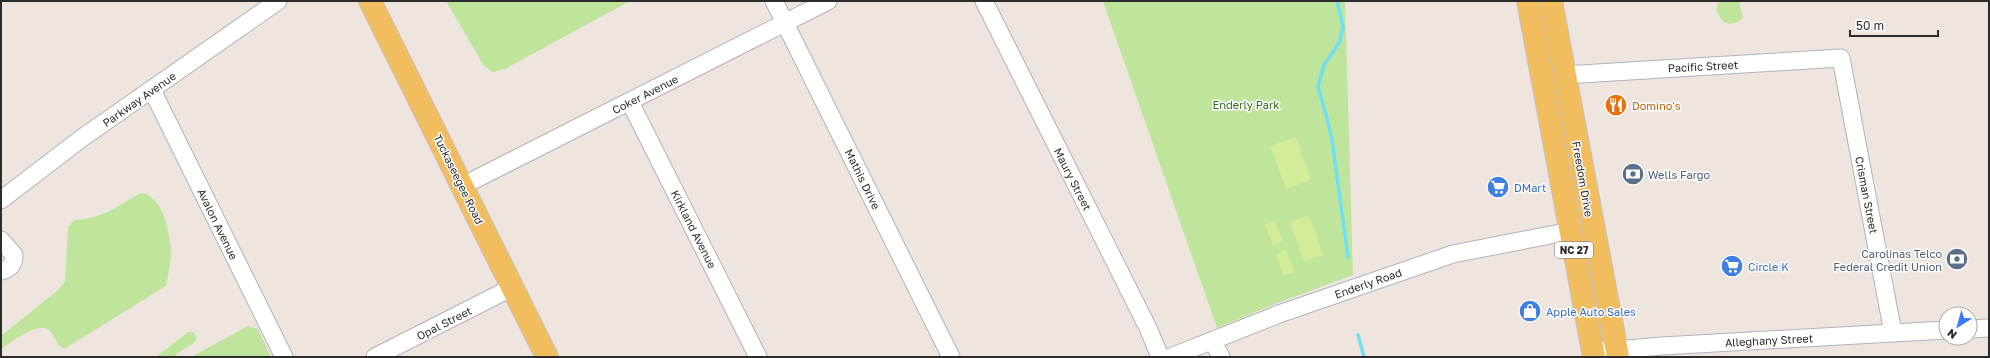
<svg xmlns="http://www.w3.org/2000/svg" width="1990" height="358" viewBox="0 0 1990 358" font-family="'Golos Text',sans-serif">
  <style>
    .green { fill: #bee59b }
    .pitch { fill: #d3ec97 }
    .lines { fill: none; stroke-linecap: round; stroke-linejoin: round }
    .stream { stroke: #71dff0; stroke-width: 3.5 }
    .minor-casing { stroke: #afb3bc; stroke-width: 19 }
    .major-casing { stroke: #c4c4c4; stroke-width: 24 }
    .minor { stroke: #fff; stroke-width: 17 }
    .major { stroke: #f2bd5f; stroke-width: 22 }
    .labels { text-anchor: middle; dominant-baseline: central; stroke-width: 3; stroke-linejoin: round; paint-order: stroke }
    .shield { fill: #fff; stroke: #6b6b6b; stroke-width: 1 }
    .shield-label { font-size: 10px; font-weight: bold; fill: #2c2c2c }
    .street-label { font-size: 11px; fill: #2c2c2c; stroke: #fff }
    .park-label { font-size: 11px; fill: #366c1a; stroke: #fff }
    .food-label { font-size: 11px; fill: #c56008; stroke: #fff; text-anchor: start }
    .service-label { font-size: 11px; fill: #4e5e75; stroke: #fff; text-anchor: start }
    .shop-label { font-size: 11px; fill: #366cbe; stroke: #fff; text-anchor: start }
  </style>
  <rect width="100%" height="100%" fill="#eee5df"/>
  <g class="green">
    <polygon points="446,1 630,1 505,69 493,72 484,66"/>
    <polygon points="1103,1 1345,1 1353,275 1272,305 1217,328"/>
    <path d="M1719 1H1739L1743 18C1730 29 1721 23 1716 9Z"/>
    <path d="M140 193C163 194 170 233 171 252 171 263 168 275 166 286L64 349C56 345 56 338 51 332 42 318 11 342 1 349V336L58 290 65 281 68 227 74 220C99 220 119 206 140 193Z"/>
    <polygon points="248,326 258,329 271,357 191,357"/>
    <polygon points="188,332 193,332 197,337 194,343 176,354 176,357 156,357"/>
  </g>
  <g class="pitch">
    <polygon points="1296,137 1311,180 1286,189 1270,146"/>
    <polygon points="1309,215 1323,255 1304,262 1290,222"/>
    <polygon points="1275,220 1283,242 1273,246 1265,224"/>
    <polygon points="1286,250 1294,272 1284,276 1276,254"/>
  </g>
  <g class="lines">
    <g class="stream">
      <polyline points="1337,1 1343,27 1339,43 1324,65 1318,87 1327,118 1332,140 1348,257"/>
      <polyline points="1358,335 1364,357"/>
    </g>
    <g class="minor-casing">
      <g id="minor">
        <polyline points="774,1 951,357"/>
        <polyline points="984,1 1148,328 1160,357"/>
        <polyline points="1565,75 1841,58 1893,333"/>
        <polyline points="152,90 284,357"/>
        <polyline points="630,102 758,357"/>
        <polyline points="462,186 828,1"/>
        <polyline points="1,200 82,138 278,1"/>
        <path d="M1 240 14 255C14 264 10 269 1 271"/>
        <polyline points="1970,329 1989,328"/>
        <polyline points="1213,342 1221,357"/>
        <polyline points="1593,352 1662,346 1946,330"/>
        <polyline points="375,357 513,287"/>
        <polyline points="1171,357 1279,314 1453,254 1571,231"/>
      </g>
    </g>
    <g class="major-casing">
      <g id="major">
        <polyline points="370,1 547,357"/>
        <polyline points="1528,1 1594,357"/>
        <polyline points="1551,1 1618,357"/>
      </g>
    </g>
    <use href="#minor" class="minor"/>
    <use href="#major" class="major"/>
  </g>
  <defs>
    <g id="restaurant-disc" transform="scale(1.15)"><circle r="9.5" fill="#e8710a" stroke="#fff"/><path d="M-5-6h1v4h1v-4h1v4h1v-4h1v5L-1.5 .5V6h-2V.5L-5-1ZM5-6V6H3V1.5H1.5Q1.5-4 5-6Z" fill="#fff"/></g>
    <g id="bank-disc" transform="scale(1.15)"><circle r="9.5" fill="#5c6f8a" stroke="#fff"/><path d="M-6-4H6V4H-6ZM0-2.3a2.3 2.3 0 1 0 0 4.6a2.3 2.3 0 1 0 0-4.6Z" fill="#fff"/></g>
    <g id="supermarket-disc" transform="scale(1.15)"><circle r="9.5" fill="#3f7fe0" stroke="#fff"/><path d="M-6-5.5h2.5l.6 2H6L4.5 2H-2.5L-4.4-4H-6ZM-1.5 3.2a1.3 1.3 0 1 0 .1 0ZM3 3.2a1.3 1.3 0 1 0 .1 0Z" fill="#fff"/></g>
    <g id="shop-disc" transform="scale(1.15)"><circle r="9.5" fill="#3f7fe0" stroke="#fff"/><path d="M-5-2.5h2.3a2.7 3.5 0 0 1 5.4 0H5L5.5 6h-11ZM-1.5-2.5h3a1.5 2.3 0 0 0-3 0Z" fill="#fff"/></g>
  </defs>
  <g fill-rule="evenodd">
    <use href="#restaurant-disc" x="1616" y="105"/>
    <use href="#bank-disc" x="1633" y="174"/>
    <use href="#supermarket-disc" x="1498" y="187"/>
    <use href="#bank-disc" x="1957" y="259"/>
    <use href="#supermarket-disc" x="1732" y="266"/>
    <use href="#shop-disc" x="1530" y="311"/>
  </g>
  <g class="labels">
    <rect class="shield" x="1555" y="242" width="38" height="16" rx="3"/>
    <g class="shield-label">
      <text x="1574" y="250">NC 27</text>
    </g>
    <g class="street-label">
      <text transform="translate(1703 66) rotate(-3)">Pacific Street</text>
      <text transform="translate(645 94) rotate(-27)">Coker Avenue</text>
      <text transform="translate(139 99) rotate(-35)">Parkway Avenue</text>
      <text transform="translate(459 179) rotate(64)">Tuckaseegee Road</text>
      <text transform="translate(863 179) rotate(64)">Mathis Drive</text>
      <text transform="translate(1073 179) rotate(63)">Maury Street</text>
      <text transform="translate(1583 179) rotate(80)">Freedom Drive</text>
      <text transform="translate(1867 195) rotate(79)">Crisman Street</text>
      <text transform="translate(218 224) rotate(64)">Avalon Avenue</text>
      <text transform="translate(694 229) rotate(63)">Kirkland Avenue</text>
      <text transform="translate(1368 283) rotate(-19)">Enderly Road</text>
      <text transform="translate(444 323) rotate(-27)">Opal Street</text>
      <text transform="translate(1769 340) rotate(-3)">Alleghany Street</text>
    </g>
    <g class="park-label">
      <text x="1246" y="104">Enderly Park</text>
    </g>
    <g class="food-label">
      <text x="1632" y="105">Domino's</text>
    </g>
    <g class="service-label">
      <text x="1648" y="174">Wells Fargo</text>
      <text x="1942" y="253" text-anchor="end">Carolinas Telco<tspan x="1942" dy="13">Federal Credit Union</tspan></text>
    </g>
    <g class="shop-label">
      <text x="1514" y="187">DMart</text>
      <text x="1748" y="266">Circle K</text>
      <text x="1546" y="311">Apple Auto Sales</text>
    </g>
  </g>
  <rect width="1990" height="358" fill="none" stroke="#2c2c2c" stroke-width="4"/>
  <g transform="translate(1958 326) rotate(217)"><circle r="19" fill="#ffffff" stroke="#ababab"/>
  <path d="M0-3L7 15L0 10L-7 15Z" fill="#3e7afc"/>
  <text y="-6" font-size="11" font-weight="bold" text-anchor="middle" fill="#2c2c2c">N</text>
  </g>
  <path d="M1850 30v6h88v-6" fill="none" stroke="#2c2c2c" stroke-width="2"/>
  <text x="1856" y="30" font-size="12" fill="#2c2c2c" stroke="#ffffff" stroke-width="3" paint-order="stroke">50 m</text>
</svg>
